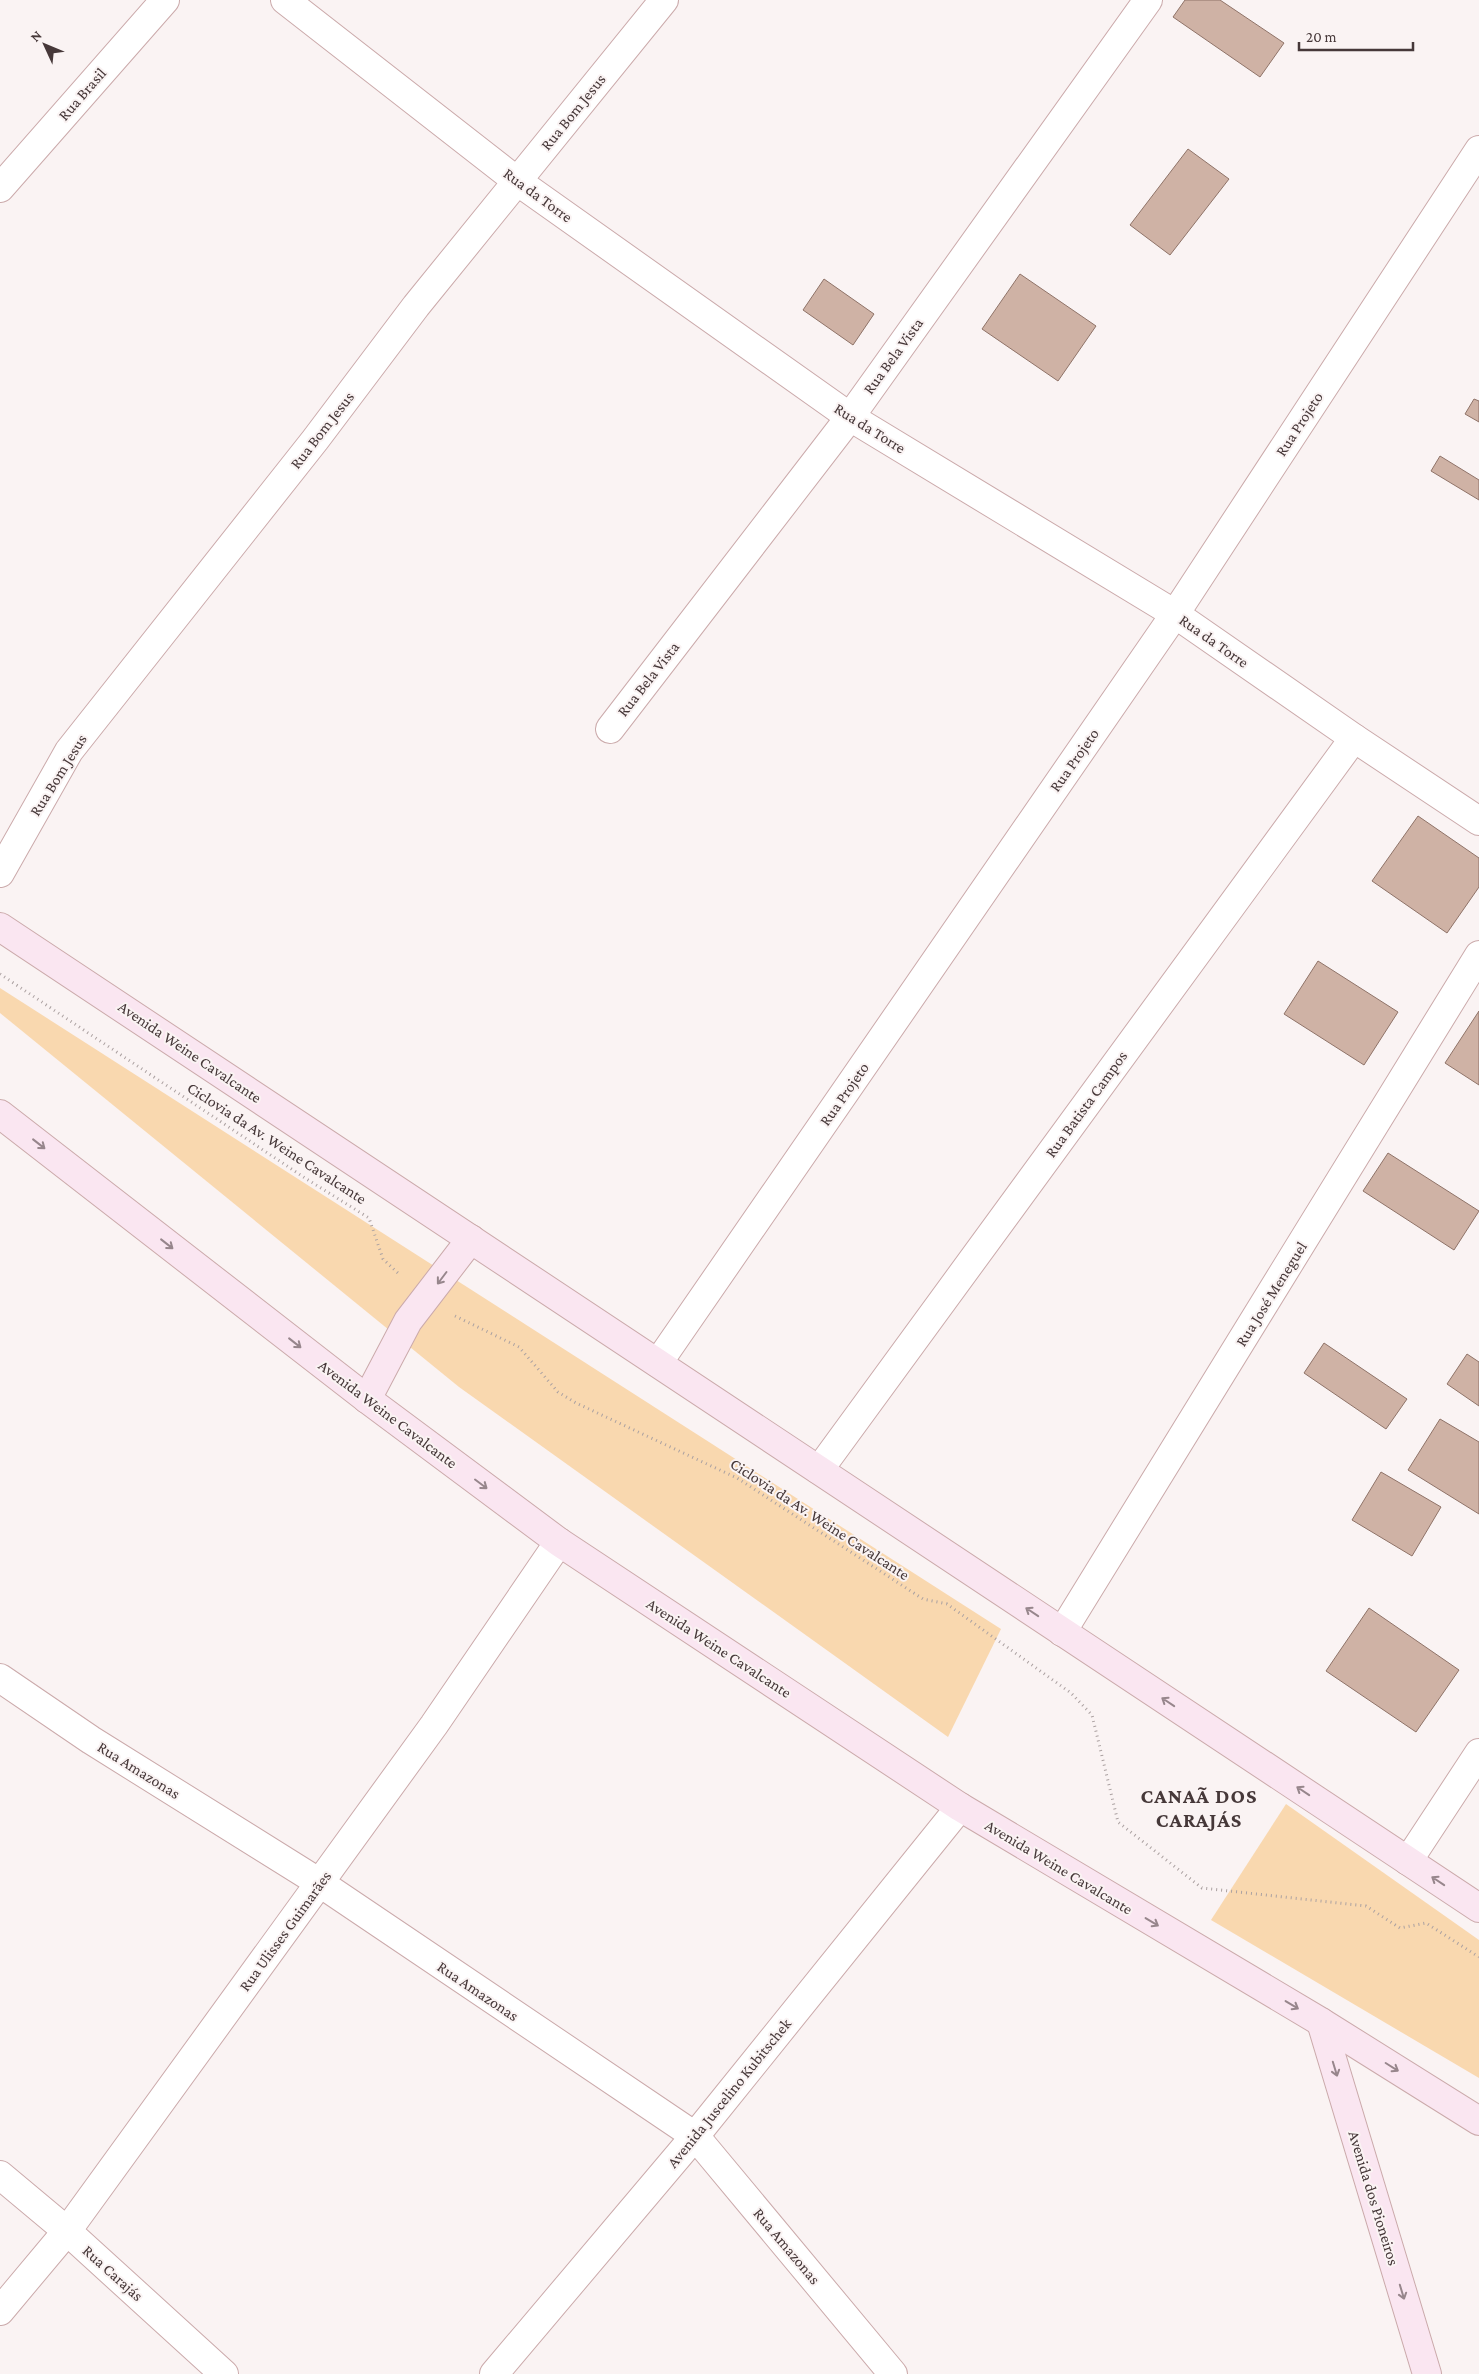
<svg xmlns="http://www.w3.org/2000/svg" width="1479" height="2374" viewBox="0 0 1479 2374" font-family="'Crimson Pro',serif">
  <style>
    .green { fill: #f9d8af }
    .building { fill: #cfb2a5; stroke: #8f7368 }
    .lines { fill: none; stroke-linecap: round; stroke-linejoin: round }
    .street-casing { stroke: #cbaaab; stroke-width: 30 }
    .secondary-casing { stroke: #cbaaab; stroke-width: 30 }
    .path { stroke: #aba1a1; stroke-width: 3; stroke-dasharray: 1 4; stroke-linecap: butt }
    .street { stroke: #fff; stroke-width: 28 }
    .secondary { stroke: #fae6f1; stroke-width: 28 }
    .oneway { stroke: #97868c }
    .labels { text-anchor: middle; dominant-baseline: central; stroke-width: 4; stroke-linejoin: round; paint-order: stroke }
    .street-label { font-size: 16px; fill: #463839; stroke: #faf3f3 }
    .district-label { font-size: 21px; font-weight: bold; letter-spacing: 1px; fill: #463839; stroke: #faf3f3 }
  </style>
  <rect width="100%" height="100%" fill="#faf3f3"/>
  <g class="green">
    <polygon points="0,988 1001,1629 948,1737 459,1387 0,1013"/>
    <polygon points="1286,1804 1479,1940 1479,2078 1211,1920"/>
  </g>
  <g class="building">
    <polygon points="1185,0 1220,0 1284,43 1260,77 1173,17"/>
    <polygon points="1188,149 1229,179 1170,255 1130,225"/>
    <polygon points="1020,274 1096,326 1058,381 982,329"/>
    <polygon points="824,279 874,314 853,345 803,310"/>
    <polygon points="1474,399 1479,401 1479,422 1465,414"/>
    <polygon points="1440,456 1479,480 1479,500 1431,471"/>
    <polygon points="1418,816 1479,858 1479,887 1447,933 1372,881"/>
    <polygon points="1318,961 1398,1012 1364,1065 1284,1014"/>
    <polygon points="1479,1011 1479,1085 1445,1063"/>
    <polygon points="1388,1153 1479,1211 1454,1250 1363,1191"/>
    <polygon points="1324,1343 1407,1399 1386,1429 1304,1373"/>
    <polygon points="1467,1354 1479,1362 1479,1406 1447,1384"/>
    <polygon points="1440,1419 1479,1442 1479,1514 1408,1470"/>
    <polygon points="1381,1472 1441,1507 1412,1556 1352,1520"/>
    <polygon points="1369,1608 1459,1670 1416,1732 1326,1671"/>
  </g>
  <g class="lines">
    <g class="street-casing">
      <g id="street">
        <polyline points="285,0 517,181 850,417 1175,614 1354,738 1479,821"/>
        <polyline points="0,188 165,0"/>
        <polyline points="610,729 850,417 1148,0"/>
        <polyline points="0,873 69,751 315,440 416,306 664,0"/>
        <polyline points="658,1363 1175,614 1479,150"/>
        <polyline points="819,1470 1354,738"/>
        <polyline points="1062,1632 1479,955"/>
        <polyline points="0,1678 91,1740 320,1883 695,2136 893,2374"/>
        <polyline points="1408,1861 1479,1753"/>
        <polyline points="0,2175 67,2231 224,2374"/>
        <polyline points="0,2311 67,2231 434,1725 559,1542"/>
        <polyline points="494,2374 695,2136 960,1807"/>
      </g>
    </g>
    <g class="secondary-casing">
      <g id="secondary">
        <polyline points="0,927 1479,1908"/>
        <polyline points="0,1114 367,1399 559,1542 960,1807 1321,2022 1479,2121"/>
        <polyline points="367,1399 408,1321 471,1239"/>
        <polyline points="1321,2022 1427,2374"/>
      </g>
    </g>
    <g class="path">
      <polyline points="0,974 305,1178 369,1218 383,1259 400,1275"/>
      <polyline points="455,1316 519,1347 558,1392 576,1403 737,1478 923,1599 947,1604 1071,1693 1092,1715 1118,1822 1202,1888 1366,1906 1400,1928 1426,1923 1479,1957"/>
    </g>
    <use href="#street" class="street"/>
    <use href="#secondary" class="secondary"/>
  </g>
  <defs><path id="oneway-shaft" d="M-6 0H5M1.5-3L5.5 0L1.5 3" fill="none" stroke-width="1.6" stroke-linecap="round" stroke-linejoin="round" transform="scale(1.25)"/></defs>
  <g class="oneway">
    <use href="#oneway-shaft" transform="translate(39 1144) rotate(38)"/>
    <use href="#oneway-shaft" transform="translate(167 1244) rotate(38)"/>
    <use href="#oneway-shaft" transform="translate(442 1278) rotate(127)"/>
    <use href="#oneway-shaft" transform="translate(295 1343) rotate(38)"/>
    <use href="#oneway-shaft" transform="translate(481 1484) rotate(37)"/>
    <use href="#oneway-shaft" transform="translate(1032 1612) rotate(-146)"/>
    <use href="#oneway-shaft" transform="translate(1168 1702) rotate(-146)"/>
    <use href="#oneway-shaft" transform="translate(1303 1791) rotate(-146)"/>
    <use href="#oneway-shaft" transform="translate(1438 1881) rotate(-146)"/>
    <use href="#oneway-shaft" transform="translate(1152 1922) rotate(31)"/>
    <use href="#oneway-shaft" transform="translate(1292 2005) rotate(31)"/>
    <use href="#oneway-shaft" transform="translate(1392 2067) rotate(32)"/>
    <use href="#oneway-shaft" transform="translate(1335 2069) rotate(73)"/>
    <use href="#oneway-shaft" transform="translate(1402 2292) rotate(73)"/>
  </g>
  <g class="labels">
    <g class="street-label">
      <text transform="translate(82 94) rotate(-49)">Rua Brasil</text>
      <text transform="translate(573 112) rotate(-51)">Rua Bom Jesus</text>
      <text transform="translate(538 195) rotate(36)">Rua da Torre</text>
      <text transform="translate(893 356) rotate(-54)">Rua Bela Vista</text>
      <text transform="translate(1299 424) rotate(-57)">Rua Projeto</text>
      <text transform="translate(870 428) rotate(32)">Rua da Torre</text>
      <text transform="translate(322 430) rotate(-52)">Rua Bom Jesus</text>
      <text transform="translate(1214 641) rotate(35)">Rua da Torre</text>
      <text transform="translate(648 679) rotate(-52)">Rua Bela Vista</text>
      <text transform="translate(1074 760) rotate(-55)">Rua Projeto</text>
      <text transform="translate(58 775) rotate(-58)">Rua Bom Jesus</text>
      <text transform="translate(190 1052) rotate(34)">Avenida Weine Cavalcante</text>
      <text transform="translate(844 1094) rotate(-55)">Rua Projeto</text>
      <text transform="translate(1086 1104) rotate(-54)">Rua Batista Campos</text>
      <text transform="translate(277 1143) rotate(33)">Ciclovia da Av. Weine Cavalcante</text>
      <text transform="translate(1271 1294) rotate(-58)">Rua José Meneguel</text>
      <text transform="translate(388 1414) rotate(37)">Avenida Weine Cavalcante</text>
      <text transform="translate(820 1519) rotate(33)">Ciclovia da Av. Weine Cavalcante</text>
      <text transform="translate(719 1648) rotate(33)">Avenida Weine Cavalcante</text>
      <text transform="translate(139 1770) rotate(32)">Rua Amazonas</text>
      <text transform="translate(1059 1867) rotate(31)">Avenida Weine Cavalcante</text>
      <text transform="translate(285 1931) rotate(-54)">Rua Ulisses Guimarães</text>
      <text transform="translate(478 1991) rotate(34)">Rua Amazonas</text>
      <text transform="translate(729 2093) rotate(-51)">Avenida Juscelino Kubitschek</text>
      <text transform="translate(1374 2198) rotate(73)">Avenida dos Pioneiros</text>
      <text transform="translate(787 2246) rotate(50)">Rua Amazonas</text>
      <text transform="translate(113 2273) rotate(42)">Rua Carajás</text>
    </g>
    <g class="district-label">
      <text x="1199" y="1796">CANAÃ DOS<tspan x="1199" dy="24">CARAJÁS</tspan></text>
    </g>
  </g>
  <g transform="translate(45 45) rotate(314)" stroke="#faf3f3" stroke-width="4" paint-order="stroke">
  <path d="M0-4L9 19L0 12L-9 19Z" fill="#463839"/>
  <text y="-8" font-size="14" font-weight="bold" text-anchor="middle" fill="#463839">N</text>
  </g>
  <path d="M1299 42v8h114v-8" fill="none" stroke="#463839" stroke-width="2.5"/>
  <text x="1306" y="42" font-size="15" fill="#463839" stroke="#faf3f3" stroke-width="4" paint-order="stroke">20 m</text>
</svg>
